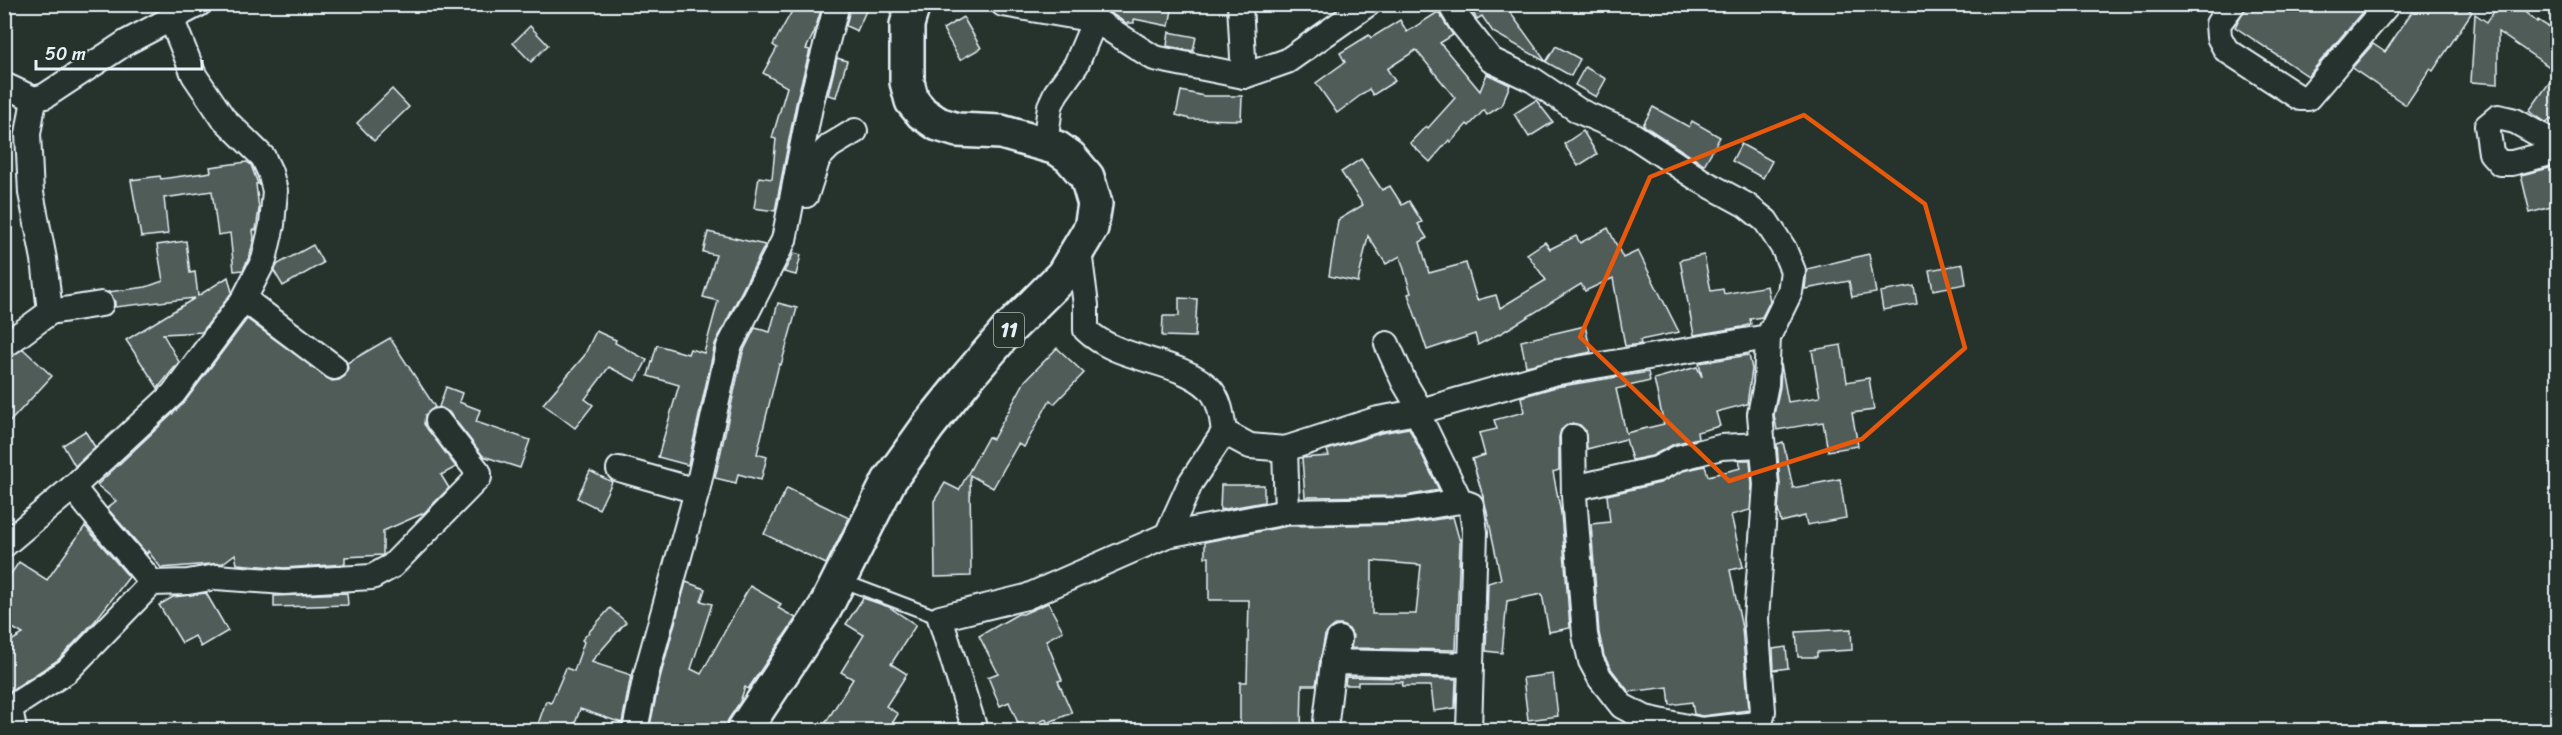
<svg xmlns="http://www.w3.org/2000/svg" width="2562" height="735" viewBox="0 0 2562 735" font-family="Sriracha,sans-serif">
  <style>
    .building { fill: #505c59; stroke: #e8f1f8; stroke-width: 1.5; fill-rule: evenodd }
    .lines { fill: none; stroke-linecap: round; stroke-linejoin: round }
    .service-casing { stroke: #e8f1f8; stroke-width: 16 }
    .minor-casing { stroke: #e8f1f8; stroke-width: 28 }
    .trunk-casing { stroke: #e8f1f8; stroke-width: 38 }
    .service { stroke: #26332d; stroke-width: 12 }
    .minor { stroke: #26332d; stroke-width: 24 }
    .trunk { stroke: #26332d; stroke-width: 33 }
    .marked { fill: none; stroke: #e8590c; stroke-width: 4.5; stroke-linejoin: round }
    .labels { text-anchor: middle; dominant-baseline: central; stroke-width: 4.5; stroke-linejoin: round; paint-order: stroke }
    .shield { fill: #26332d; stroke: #aeb8bb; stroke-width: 1.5 }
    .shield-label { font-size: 20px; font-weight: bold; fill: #e8f1f8 }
  </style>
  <rect width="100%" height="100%" fill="#26332d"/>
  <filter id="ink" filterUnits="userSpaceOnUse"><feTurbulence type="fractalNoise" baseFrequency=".0167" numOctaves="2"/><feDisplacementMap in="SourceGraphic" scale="12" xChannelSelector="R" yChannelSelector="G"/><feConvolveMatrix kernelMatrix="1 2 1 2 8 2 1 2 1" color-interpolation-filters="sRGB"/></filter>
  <g filter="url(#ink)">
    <g class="building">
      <polygon points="796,4 811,4 821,10 814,33 806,49 810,50 797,99 775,211 754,208 759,177 772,179 776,139 772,138 787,87 763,73 777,48 773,45"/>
      <polygon points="851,4 869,4 857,31 846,26"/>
      <polygon points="1105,4 1173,4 1169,26 1134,19 1134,23 1126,23 1104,9"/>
      <polygon points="1467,4 1504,4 1546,62 1556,46 1580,59 1571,76 1493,32 1482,16 1477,19"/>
      <polygon points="2247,4 2369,4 2308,76 2235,27"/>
      <polygon points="2417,4 2461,4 2472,12 2433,71 2430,69 2406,105 2352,68 2373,44 2385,52"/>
      <polygon points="2499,4 2515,4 2537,22 2538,20 2558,33 2558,123 2550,119 2547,123 2529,111 2557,72 2498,32 2498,84 2471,82 2475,14 2487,22"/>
      <polygon points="1438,12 1453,35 1440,43 1480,91 1487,74 1510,85 1501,106 1487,115 1484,110 1469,126 1467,124 1451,142 1449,140 1430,162 1410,143 1426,126 1428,128 1455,98 1416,50 1387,69 1395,81 1373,95 1369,89 1337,113 1316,83 1345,62 1340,53 1369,35 1371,38 1400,20 1407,32"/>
      <polygon points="963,17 981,48 960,60 943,29"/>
      <polygon points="530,26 548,45 531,62 513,43"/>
      <polygon points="1169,32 1196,37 1193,51 1167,46"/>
      <polygon points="837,58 847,61 836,97 828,95"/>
      <polygon points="1585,67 1606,79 1596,97 1575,85"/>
      <polygon points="392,89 409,107 374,141 357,123"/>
      <polygon points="1181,91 1204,96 1242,96 1241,120 1190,119 1176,115"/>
      <polygon points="1536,100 1553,122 1529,137 1514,114"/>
      <polygon points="1653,107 1689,127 1692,121 1720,137 1704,165 1643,125"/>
      <polygon points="1583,131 1597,154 1578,166 1564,144"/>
      <polygon points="1741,144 1772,161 1763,178 1732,161"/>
      <polygon points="1361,159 1382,190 1390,186 1402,205 1409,201 1422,222 1418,224 1427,238 1420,242 1429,273 1466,263 1477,300 1496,295 1500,308 1546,280 1527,254 1545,242 1550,249 1576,236 1580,243 1608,228 1623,258 1638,251 1679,332 1640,340 1641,344 1625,346 1613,278 1585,291 1581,284 1503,332 1478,345 1475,334 1427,350 1408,294 1411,293 1400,256 1386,264 1368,236 1358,282 1329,276 1338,220 1363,205 1341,172"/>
      <polygon points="247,162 251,165 258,184 256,184 259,209 256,230 253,230 254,238 250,255 243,270 234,271 230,233 218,235 212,191 164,198 168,234 141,237 131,180 160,176 161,179 211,172 210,167"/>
      <polygon points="2558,166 2558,205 2530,213 2521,175"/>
      <polygon points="708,232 765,245 715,344 688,465 658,457 679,385 648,376 657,345 688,354 690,349 704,353 718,301 703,297 716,255 703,252"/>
      <polygon points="186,241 190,273 195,272 198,296 228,277 232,292 202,332 163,334 179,362 158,388 126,340 195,298 115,307 115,301 108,292 146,287 163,281 157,245"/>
      <polygon points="313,245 323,263 283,286 274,271 278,264"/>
      <polygon points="794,253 801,255 796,275 784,272"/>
      <polygon points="1869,254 1876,293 1852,297 1849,281 1805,289 1807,269"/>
      <polygon points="1704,255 1711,291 1723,289 1724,294 1767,286 1770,301 1762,317 1750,319 1751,324 1742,327 1694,335 1680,260"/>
      <polygon points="1963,264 1966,284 1933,290 1929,270"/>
      <polygon points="1914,286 1917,304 1883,310 1880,292"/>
      <polygon points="1179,298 1197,299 1195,337 1162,336 1163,316 1179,316"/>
      <polygon points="778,303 797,308 781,365 779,364 757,454 767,457 761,480 738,474 736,483 715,478 743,352 755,328 770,332"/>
      <polygon points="247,319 332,381 339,380 345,376 348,369 347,363 390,338 435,407 425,415 424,424 456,467 441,475 449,488 424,513 383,531 383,555 345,557 345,564 284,568 237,564 235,554 223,563 161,568 148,551 147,554 107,508 116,501 97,485 183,404"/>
      <polygon points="1585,326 1591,352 1526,366 1521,341"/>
      <polygon points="596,331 616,340 615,343 647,360 636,381 609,367 585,399 593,405 575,428 543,404 584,356"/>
      <polygon points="1841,345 1847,382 1869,378 1874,410 1852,413 1858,446 1828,451 1823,422 1777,430 1774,415 1780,387 1781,364 1788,402 1820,397 1812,350"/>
      <polygon points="1057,348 1084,373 1054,404 1050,400 1024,447 1018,444 993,488 970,475 971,576 935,577 934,501 945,483 959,490 988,437 993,439 1025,381"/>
      <polygon points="23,349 52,376 4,428 4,360"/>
      <polygon points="1749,355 1752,369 1747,404 1716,412 1720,426 1697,432 1698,438 1674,444 1652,456 1632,460 1626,439 1587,449 1585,430 1580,425 1572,423 1561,430 1559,437 1559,470 1553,472 1561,513 1570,628 1549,632 1542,594 1507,601 1502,653 1486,651 1488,583 1501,579 1485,503 1472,459 1485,455 1479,433 1497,429 1494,420 1524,412 1521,397 1556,387 1648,372 1650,381 1616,389 1626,433 1664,424 1654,379 1697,367 1702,377 1699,363"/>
      <polygon points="446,387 462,393 459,402 480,410 476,422 530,440 520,468 483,456 449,412 439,407"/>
      <polygon points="1409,428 1439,490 1405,496 1305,497 1302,458 1329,456 1327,450 1381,433"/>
      <polygon points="85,431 95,447 75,466 63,445"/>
      <polygon points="1783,442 1793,488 1840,479 1846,518 1807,525 1805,516 1781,522 1778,510 1780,484 1777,444"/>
      <polygon points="1739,460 1750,460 1752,485 1750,510 1731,515 1743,567 1730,570 1742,628 1749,710 1702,716 1694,714 1692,702 1670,705 1668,687 1629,692 1612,670 1604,656 1599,633 1591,524 1610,522 1607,495 1660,483 1683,471 1705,466 1708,476 1741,468"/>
      <polygon points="590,471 612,482 599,509 577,498"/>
      <polygon points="1221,485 1264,485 1264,502 1220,510"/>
      <polygon points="787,488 849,518 826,564 764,534"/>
      <path d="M1453 517 1460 542 1456 650 1351 648 1353 636 1349 629 1342 625H1335L1325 635 1316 685H1302L1301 730H1269V724H1240V682H1247L1249 600H1209V557H1205V542L1288 526 1406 524ZM1372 561 1421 565 1416 614H1372Z"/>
      <polygon points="85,526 129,577 95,621 58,660 4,695 4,645 23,634 4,623 4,584 19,562 47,580"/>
      <polygon points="686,582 705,589 701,601 712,604 691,669 701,674 750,586 781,604 778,608 796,618 748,689 745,687 740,702 728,720 726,730 649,730 660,678"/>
      <polygon points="206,593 228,631 201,647 195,636 182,643 159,605 173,597"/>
      <polygon points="347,593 348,605 274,607 274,596"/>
      <polygon points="863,598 889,607 916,625 891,664 907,674 886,706 898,714 888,730 821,730 853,679 841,672 864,635 846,624"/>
      <polygon points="1048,603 1063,631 1046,640 1062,680 1058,681 1072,713 1047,723 1046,719 1021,730 1009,702 1000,706 988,677 998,673 979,636 1018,614 1023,614"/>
      <polygon points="610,608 626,622 591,662 631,675 622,723 580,709 573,730 536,730 546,701 551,703 566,668 574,671 584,642 582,640"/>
      <polygon points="1851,629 1852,650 1817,652 1817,657 1798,657 1796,632"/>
      <polygon points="1786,647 1788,668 1774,670 1773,649"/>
      <polygon points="1553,674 1558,716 1528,720 1523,678"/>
      <polygon points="1346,677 1456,679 1455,708 1434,711 1431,686 1402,686 1403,682 1358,682 1358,685 1345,685"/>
    </g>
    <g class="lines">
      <g class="service-casing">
        <polyline id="service" points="840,580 940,618"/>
      </g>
      <g class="minor-casing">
        <g id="minor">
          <polyline points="1003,4 1095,20 1154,58 1244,76 1287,61 1368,4"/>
          <polyline points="1240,4 1244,76"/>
          <polyline points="1450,4 1460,21 1491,60 1533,80 1579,111 1631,134 1700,180 1746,205 1766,221 1784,249 1793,271 1790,292 1768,337"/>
          <polyline points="2233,4 2218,24 2219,37 2226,50 2300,98 2308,98 2388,4"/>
          <polyline points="4,85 34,99 45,96 127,42 199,4"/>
          <polyline points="1045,145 1050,106 1056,93 1076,65 1095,20"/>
          <polyline points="2558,145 2515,121 2498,117 2487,126 2491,153 2500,163 2512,163 2558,151"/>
          <polyline points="806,195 818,158 830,146 855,131"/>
          <path d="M1079 251 1086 305V330C1119 362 1177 358 1209 388 1220 399 1222 417 1224 432"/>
          <polyline points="244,299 334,367"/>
          <polyline points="50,312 101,304"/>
          <polyline points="1387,344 1404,382 1421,411"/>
          <polyline points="4,346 50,312 44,259 31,193 28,134 34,99"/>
          <polyline points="1224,432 1250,446 1285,449 1378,419 1417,412"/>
          <polyline points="1285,449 1287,512 1406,510 1460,501 1417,412 1553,373 1768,337 1766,384 1760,414 1766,485 1756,619 1763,711 1761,720 1757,724 1701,730 1645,718 1622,706 1600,678 1591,661 1585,635 1574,496 1573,437"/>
          <polyline points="619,469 697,491"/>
          <path d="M73 487C98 521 126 550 152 583"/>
          <polyline points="1574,488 1657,469 1678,458 1721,447 1761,445"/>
          <polyline points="1460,501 1471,505 1475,532 1469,730"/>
          <polyline points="1167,535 1191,482 1224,432"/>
          <polyline points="4,545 73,487 173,394 244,299 264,260 272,225 275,191 270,172 263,157 223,118 194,75 171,18"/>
          <polyline points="1339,639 1333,662 1471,665"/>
          <polyline points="14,730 10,708 67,671 152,583 188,582 216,577 284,582 372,577 392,566 479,477 479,473 438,421"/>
          <polyline points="635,730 646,675 697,491 729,347 784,240 811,102 837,4"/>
          <polyline points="975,730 940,618 1026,597 1167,535 1287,512"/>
          <polyline points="1325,730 1333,662"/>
        </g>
      </g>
      <g class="trunk-casing">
        <polyline id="trunk" points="744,730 825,608 889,481 929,425 966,379 1007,331 1063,275 1091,228 1095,204 1087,177 1070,157 1057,148 1001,132 957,130 938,124 922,113 912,101 907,82 907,25 913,4"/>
      </g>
      <use href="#service" class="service"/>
      <use href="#minor" class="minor"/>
      <use href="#trunk" class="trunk"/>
    </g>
  </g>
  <path class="marked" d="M1804 115 1925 204 1965 348 1862 439 1729 481 1580 337 1650 177Z"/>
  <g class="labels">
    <rect class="shield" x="994" y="313" width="30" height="34" rx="4.5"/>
    <g class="shield-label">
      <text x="1009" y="330">11</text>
    </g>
  </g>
  <rect width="2562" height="735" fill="none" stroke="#26332d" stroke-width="24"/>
  <rect x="12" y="12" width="2538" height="711" fill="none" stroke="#e8f1f8" stroke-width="2" filter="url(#ink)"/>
  <path d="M36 60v9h166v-9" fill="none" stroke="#e8f1f8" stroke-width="3"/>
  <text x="45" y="60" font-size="18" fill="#e8f1f8" stroke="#26332d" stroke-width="4.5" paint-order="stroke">50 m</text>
</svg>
